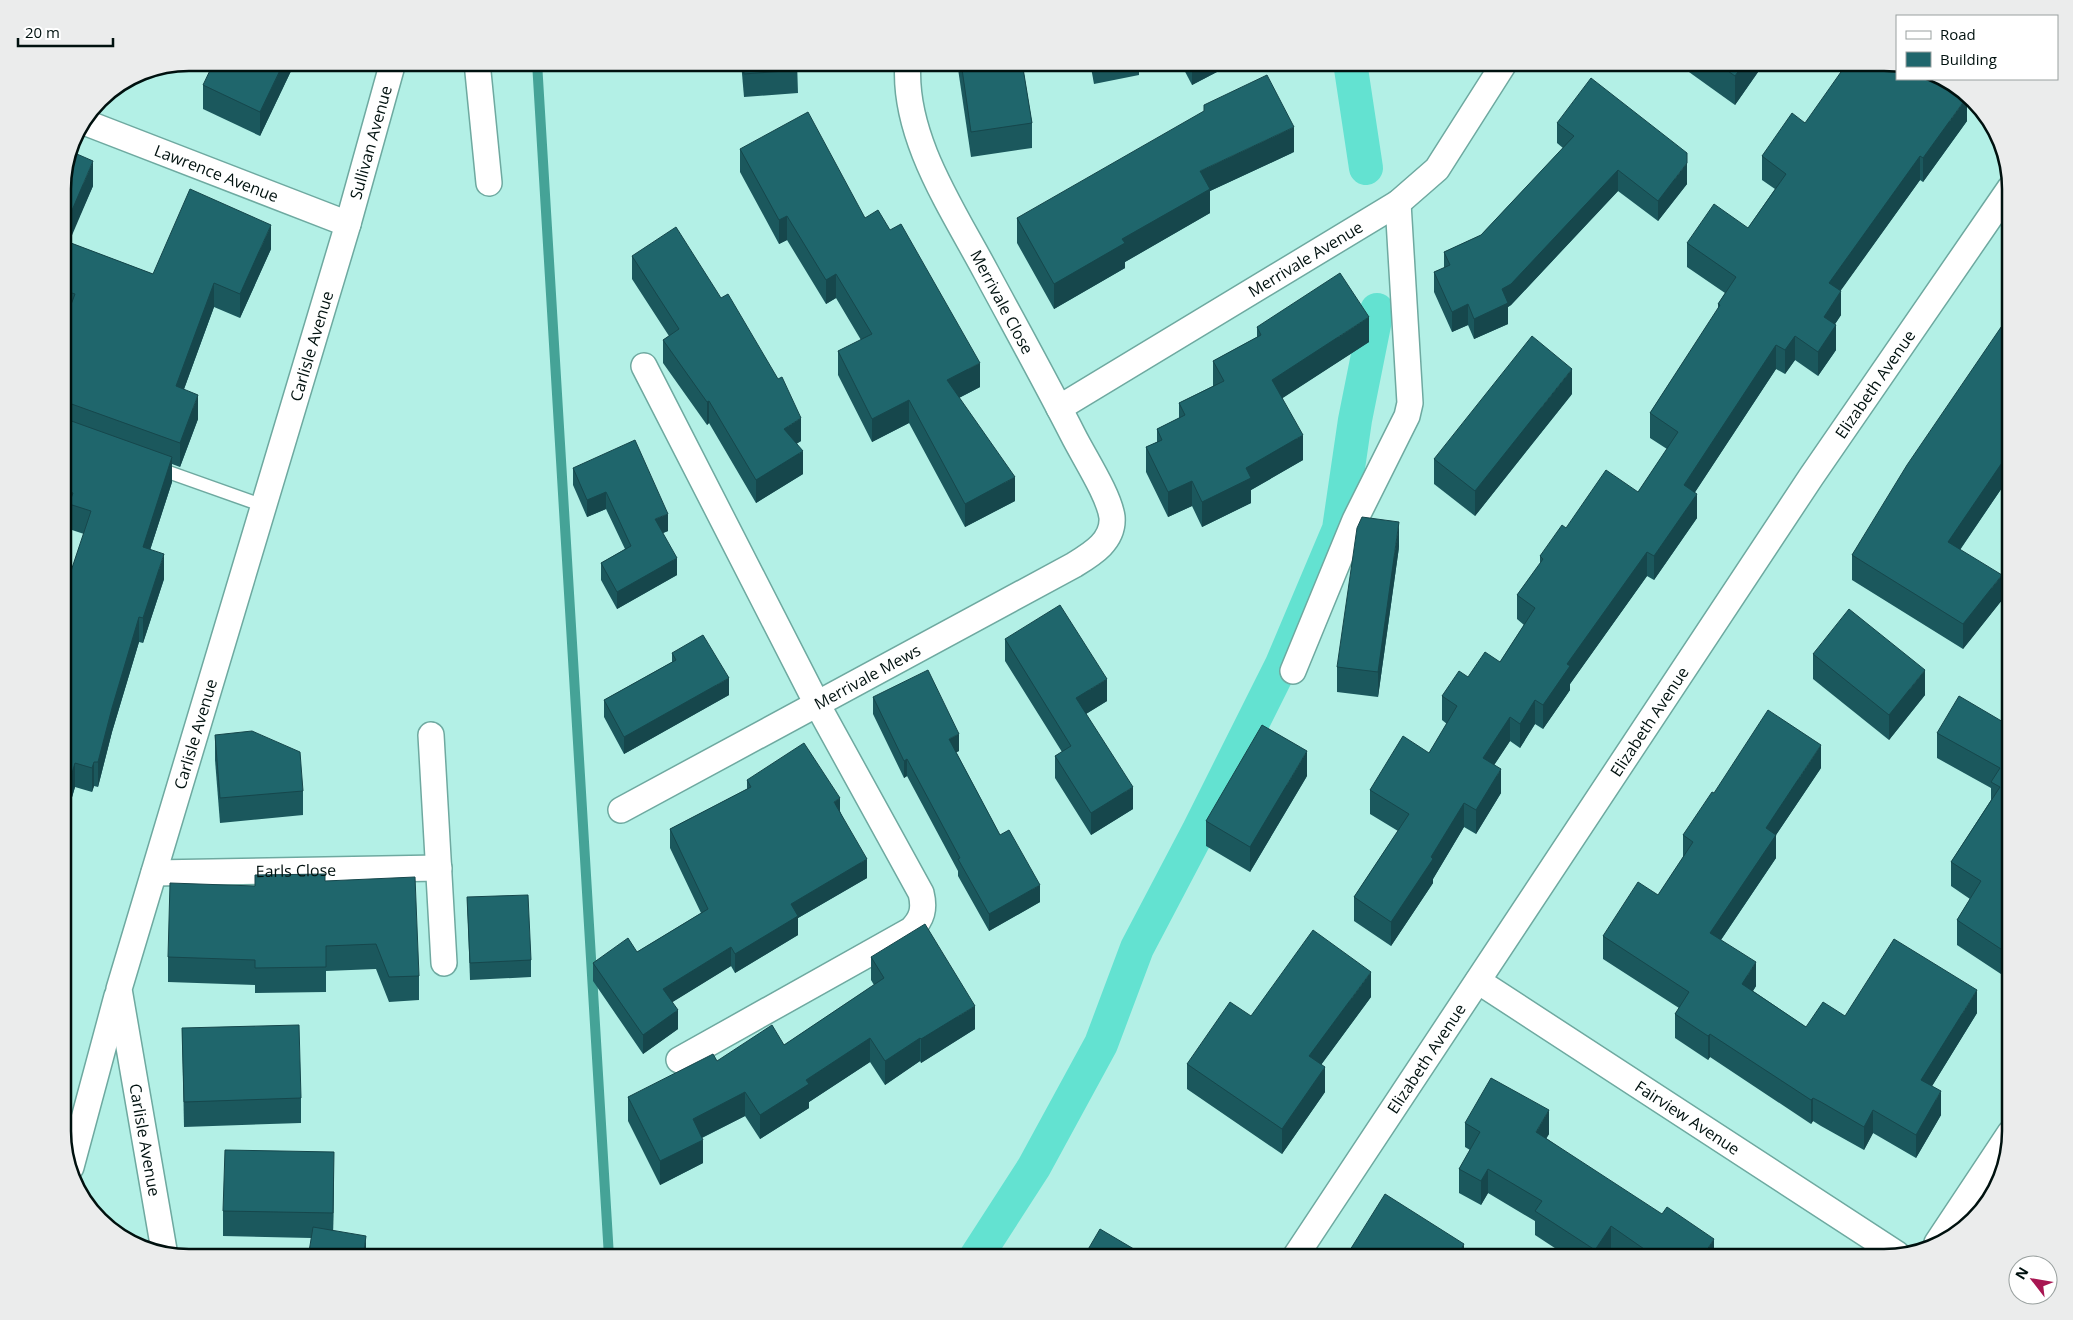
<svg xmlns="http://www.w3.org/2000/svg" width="2073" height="1320" viewBox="0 0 2073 1320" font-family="'Open Sans',sans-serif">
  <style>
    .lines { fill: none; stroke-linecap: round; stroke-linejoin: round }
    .stream { stroke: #45a397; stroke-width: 10 }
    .canal { stroke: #63e2d1; stroke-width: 34 }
    .lane-casing { stroke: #6ea9a0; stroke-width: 15 }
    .street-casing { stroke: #6ea9a0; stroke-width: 28 }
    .lane { stroke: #fff; stroke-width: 12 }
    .street { stroke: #fff; stroke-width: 25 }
    .wall { fill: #1b585d }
    .shaded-wall { fill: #16474c }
    .building { fill: #1f666c; stroke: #16474c }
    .labels { text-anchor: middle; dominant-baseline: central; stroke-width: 5; stroke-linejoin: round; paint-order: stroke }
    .street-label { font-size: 16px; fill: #00110f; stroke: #fff }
    .rim { fill: none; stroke: #00110f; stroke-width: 2.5 }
  </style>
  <rect width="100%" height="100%" fill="#b3f0e6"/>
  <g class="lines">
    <polyline class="stream" points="537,62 609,1257"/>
    <g class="canal">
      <polyline points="1350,62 1366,168"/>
      <polyline points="976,1257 1034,1167 1101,1044 1137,948 1199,830 1282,664 1339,529 1355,420 1377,310"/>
    </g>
    <g class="lane-casing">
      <polyline id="lane" points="157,468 264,506"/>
    </g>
    <g class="street-casing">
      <g id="street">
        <polyline points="477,62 489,183"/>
        <path id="s1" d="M84 122 348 224"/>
        <path d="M644 366 817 704 921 893C925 909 922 919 911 930L679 1060"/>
        <path id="s2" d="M1059 408 1398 203 1437 169 1505 62"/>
        <polyline points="1293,671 1355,520 1407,416 1410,403 1398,203"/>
        <polyline points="431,735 444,963"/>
        <path id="s3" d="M621 810 1074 565C1092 554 1114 541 1112 517 1109 495 1084 457 1073 435 1045 380 1015 326 986 272 953 210 902 136 908 62"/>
        <path id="s4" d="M154 873 439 868"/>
        <path id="s5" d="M1478 981 1897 1254"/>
        <polyline points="71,1167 117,996"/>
        <polyline points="1937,1243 2010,1133"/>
        <path id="s6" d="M164 1250 119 989 348 224 393 62"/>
        <path id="s7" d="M1295 1257 1811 477 2010 188"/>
      </g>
    </g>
    <use href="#lane" class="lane"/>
    <use href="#street" class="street"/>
  </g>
  <g class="wall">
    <polygon points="291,62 291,71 260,136 203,109 203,85"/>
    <polygon points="741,62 797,62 798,93 744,97"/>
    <polygon points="957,62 1022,62 1032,123 1032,148 971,157"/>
    <polygon points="1090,62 1139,62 1139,75 1094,84"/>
    <polygon points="1180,62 1236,62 1192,85"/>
    <polygon points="1280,62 1318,62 1318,67 1282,72"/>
    <polygon points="1675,62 1765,62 1735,105"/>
    <polygon points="1967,121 1923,182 1920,180 1840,291 1841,315 1835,324 1836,350 1818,376 1795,360 1785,374 1776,369 1695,492 1697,518 1654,580 1647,576 1570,684 1570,690 1543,729 1535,724 1520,748 1510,741 1494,765 1501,793 1476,834 1464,827 1433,879 1433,883 1391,946 1354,921 1354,897 1398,831 1370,814 1370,790 1429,753 1447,724 1442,720 1442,696 1468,677 1500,662 1524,625 1517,619 1517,595 1540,564 1540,556 1566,528 1638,492 1667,449 1650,438 1650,413 1718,309 1718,304 1725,293 1687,267 1687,243 1748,228 1775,189 1762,180 1762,156 1805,123"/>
    <polygon points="1557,123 1687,184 1658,221 1618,191 1511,305 1508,307 1508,324 1474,339 1468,325 1452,332 1434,292 1434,272 1444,268 1444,252 1481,235 1563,148 1557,143"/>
    <polygon points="740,149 865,218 980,387 959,398 1015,501 965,527 909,423 872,442 838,375 838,351 861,340 836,298 826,304 787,240 779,244 740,172"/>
    <polygon points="1294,152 1210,191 1210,213 1125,262 1125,268 1054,309 1017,243 1017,218"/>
    <polygon points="63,181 93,186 68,242 153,274 271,249 240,318 214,307 184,389 198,419 180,467 172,464 172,482 150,550 164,579 143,643 139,642 112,732 98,787 94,786 92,792 75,787 63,828 63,610 64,605 64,592 84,534 69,529 69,516 63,514 63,326 67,316 63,314"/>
    <polygon points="632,256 801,441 797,443 803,474 756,503 709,423 707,425 663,363 663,340 669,336 632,279"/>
    <polygon points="2010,314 2010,476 1960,550 2002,600 1963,649 1852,580 1852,555"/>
    <polygon points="1257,327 1369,342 1282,398 1303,460 1251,490 1251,503 1202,527 1192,506 1168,517 1146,472 1146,447 1157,442 1157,429 1179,418 1179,403 1213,386 1213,361 1257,337"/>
    <polygon points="1572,394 1475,516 1434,484 1434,459"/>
    <polygon points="573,468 668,531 663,533 677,575 617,609 601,580 601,563 625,549 606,509 587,517 573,485"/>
    <polygon points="1399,547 1378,697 1337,692 1337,667"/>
    <polygon points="1005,639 1107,701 1086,714 1133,809 1091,835 1055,778 1055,756 1062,752 1005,661"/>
    <polygon points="672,653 729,695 624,754 604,717 604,700 672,662"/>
    <polygon points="1813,654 1925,695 1889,740 1813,679"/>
    <polygon points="873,697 959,751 956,752 1000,835 1040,902 989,931 958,876 958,871 907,776 904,778 873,714"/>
    <polygon points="2010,726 2010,980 1957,945 1957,920 1970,899 1951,886 1951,862 1991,800 1991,788 1937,758 1937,733"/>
    <polygon points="215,735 303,791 303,815 220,823 215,760"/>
    <polygon points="1821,768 1776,835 1776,858 1721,940 1756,986 1753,991 1806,1027 1845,1016 1977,1013 1932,1086 1941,1115 1916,1158 1873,1133 1864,1150 1821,1126 1813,1121 1811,1124 1710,1057 1708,1060 1675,1038 1675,1014 1679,1008 1603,959 1603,936 1658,895 1683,858 1683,835"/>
    <polygon points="1307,776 1250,872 1206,846 1206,821"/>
    <polygon points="747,780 840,811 867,878 798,918 798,935 735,973 731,966 672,1002 678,1029 643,1054 593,981 593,963 637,952 701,913 670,848 670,829 747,789"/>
    <polygon points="325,881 419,976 419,1000 389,1002 376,969 326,971 326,992 255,993 255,985 168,982 168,957 255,886"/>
    <polygon points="467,897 531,960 531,977 470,980"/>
    <polygon points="871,957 975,1029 921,1063 920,1061 885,1085 870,1062 809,1102 809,1108 760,1139 745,1116 702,1138 703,1163 660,1185 628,1121 628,1097 717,1061 784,1045 874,985 871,980"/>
    <polygon points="1371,997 1321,1065 1325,1092 1282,1154 1187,1089 1187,1064 1251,1016"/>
    <polygon points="182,1028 301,1098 301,1123 184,1127"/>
    <polygon points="1465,1123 1549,1134 1546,1138 1714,1258 1622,1258 1611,1250 1606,1258 1570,1258 1535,1235 1535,1221 1488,1193 1481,1205 1459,1193 1459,1169 1470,1150 1465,1147"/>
    <polygon points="334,1177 333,1231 366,1258 311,1238 223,1236 223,1211"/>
  </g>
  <g class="shaded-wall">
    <polygon points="291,62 291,71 260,136 260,112 284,63"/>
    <polygon points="1203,62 1236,62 1192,85 1192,68"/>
    <polygon points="1745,62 1765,62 1735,105 1735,76"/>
    <polygon points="1967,97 1967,121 1923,182 1923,158"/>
    <polygon points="1294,127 1294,152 1210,191 1210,213 1125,262 1125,268 1054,309 1054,284 1122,239 1200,171"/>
    <polygon points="1920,156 1920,180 1829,307 1829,283"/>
    <polygon points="93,161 93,186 67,247 67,222"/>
    <polygon points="1687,163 1687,184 1658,221 1658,201"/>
    <polygon points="1618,170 1618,191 1511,305 1508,307 1508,324 1474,339 1474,319 1502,289"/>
    <polygon points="787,216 787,240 779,244 779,220"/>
    <polygon points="271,225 271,249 240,318 240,294"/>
    <polygon points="836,274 836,298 826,304 826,280"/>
    <polygon points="214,283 214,307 176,411 176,386"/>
    <polygon points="1841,291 1841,315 1824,341 1824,317"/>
    <polygon points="1468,304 1468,325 1452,332 1452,312"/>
    <polygon points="1369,317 1369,342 1272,405 1272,380"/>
    <polygon points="1836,325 1836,350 1818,376 1818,352"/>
    <polygon points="1795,336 1795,360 1785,374 1785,350"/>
    <polygon points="1776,345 1776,369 1684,509 1684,485"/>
    <polygon points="980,363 980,387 947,404 947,380"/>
    <polygon points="1572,369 1572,394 1475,516 1475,491"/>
    <polygon points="198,395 198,419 180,467 180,443"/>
    <polygon points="909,400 909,423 872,442 872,419"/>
    <polygon points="709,401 709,423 707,425 707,402"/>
    <polygon points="801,418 801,441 784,452 784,429"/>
    <polygon points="1303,435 1303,460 1251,490 1251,503 1202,527 1202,502 1246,468"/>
    <polygon points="803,451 803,474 756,503 756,480"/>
    <polygon points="2010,451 2010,476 1948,567 1948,542"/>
    <polygon points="172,457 172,482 143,572 143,547"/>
    <polygon points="1015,477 1015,501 965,527 965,504"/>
    <polygon points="1192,481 1192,506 1168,517 1168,492"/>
    <polygon points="606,492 606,509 587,517 587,500"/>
    <polygon points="1697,494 1697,518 1654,580 1654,556"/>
    <polygon points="668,514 668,531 655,536 655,519"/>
    <polygon points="1399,522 1399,547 1378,697 1378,672"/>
    <polygon points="1647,552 1647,576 1570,684 1570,690 1543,729 1543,705 1567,664"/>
    <polygon points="164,554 164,579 143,643 143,618"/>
    <polygon points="677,558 677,575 617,609 617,592"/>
    <polygon points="2002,575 2002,600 1963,649 1963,624"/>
    <polygon points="139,617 139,642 112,732 98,787 98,762 112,708"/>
    <polygon points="1925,670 1925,695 1889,740 1889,715"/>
    <polygon points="729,678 729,695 624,754 624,737"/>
    <polygon points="1107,679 1107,701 1076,720 1076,698"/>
    <polygon points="1535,700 1535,724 1520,748 1520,724"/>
    <polygon points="1510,717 1510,741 1483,782 1483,758"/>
    <polygon points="959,734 959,751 949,756 949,739"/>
    <polygon points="1821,745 1821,768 1776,835 1776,858 1710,956 1710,933 1766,828"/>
    <polygon points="1307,751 1307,776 1250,872 1250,847"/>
    <polygon points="907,759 907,776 904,778 904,761"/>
    <polygon points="94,762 94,786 92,792 92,768"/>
    <polygon points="75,763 75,787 63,828 63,803"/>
    <polygon points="1501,769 1501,793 1476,834 1476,810"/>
    <polygon points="1133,787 1133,809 1091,835 1091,813"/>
    <polygon points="840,798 840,817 834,802"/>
    <polygon points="1464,803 1464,827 1433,879 1433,883 1391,946 1391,922 1431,857"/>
    <polygon points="867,859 867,878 798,918 798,935 735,973 735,954 791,904"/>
    <polygon points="1040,885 1040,902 989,931 989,914"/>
    <polygon points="731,947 731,966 663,1008 663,989"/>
    <polygon points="1756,962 1756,986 1742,1008 1742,984"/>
    <polygon points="1371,972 1371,997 1309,1081 1309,1056"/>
    <polygon points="1977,990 1977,1013 1921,1104 1921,1080"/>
    <polygon points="975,1006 975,1029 921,1063 921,1039"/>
    <polygon points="678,1010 678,1029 643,1054 643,1035"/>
    <polygon points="1710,1034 1710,1057 1708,1060 1708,1036"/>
    <polygon points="870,1038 870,1062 809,1102 809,1108 760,1139 760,1115 806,1080"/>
    <polygon points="920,1038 920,1061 885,1085 885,1061"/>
    <polygon points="1325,1067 1325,1092 1282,1154 1282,1129"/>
    <polygon points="1941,1091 1941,1115 1916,1158 1916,1135"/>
    <polygon points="745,1092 745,1116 693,1142 693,1119"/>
    <polygon points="1813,1098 1813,1121 1811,1124 1811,1100"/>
    <polygon points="1549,1110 1549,1134 1536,1156 1536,1132"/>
    <polygon points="1873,1110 1873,1133 1864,1150 1864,1127"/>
    <polygon points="703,1140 703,1163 660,1185 660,1161"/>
    <polygon points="334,1152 334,1177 333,1238 333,1213"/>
    <polygon points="1488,1169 1488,1193 1481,1205 1481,1181"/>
    <polygon points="1611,1226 1611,1250 1606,1258 1595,1258 1595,1250"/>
    <polygon points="366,1236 366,1258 363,1258"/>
    <polygon points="1714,1239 1714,1258 1705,1258 1705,1253"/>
    <polygon points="1464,1244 1464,1258 1456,1258"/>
  </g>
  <g class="building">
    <polygon points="214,62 284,62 260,112 203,85"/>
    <polygon points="743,62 797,62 798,70 744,74"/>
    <polygon points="961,62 1022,62 1032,123 971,132"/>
    <polygon points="1093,62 1115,62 1094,67"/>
    <polygon points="1189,62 1203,62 1192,68"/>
    <polygon points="1715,62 1745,62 1735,76"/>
    <polygon points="1848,62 1884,62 1897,66 1897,79 1938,79 1943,80 1967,97 1923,158 1920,156 1829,283 1841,291 1824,317 1836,325 1818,352 1795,336 1785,350 1776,345 1684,485 1697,494 1654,556 1647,552 1567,664 1570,666 1543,705 1535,700 1520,724 1510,717 1483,758 1501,769 1476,810 1464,803 1431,857 1433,859 1391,922 1354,897 1409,814 1370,790 1403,736 1429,753 1457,706 1442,696 1459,671 1468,677 1485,652 1500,662 1535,608 1517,595 1543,559 1540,556 1562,525 1566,528 1606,470 1638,492 1678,432 1650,413 1720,305 1718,304 1736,277 1687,243 1714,204 1748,228 1786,174 1762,156 1792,113 1805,123"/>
    <polygon points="1267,75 1294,127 1200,171 1210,189 1122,239 1125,243 1054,284 1017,218 1204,111 1204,105"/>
    <polygon points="1591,78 1687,153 1687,163 1658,201 1618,170 1511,284 1502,289 1508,303 1474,319 1468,304 1452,312 1434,272 1450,265 1444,252 1481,235 1574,136 1557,123"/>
    <polygon points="808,112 865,218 878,210 890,230 901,224 980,363 947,380 1015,477 965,504 909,400 872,419 838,351 872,334 836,274 826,280 787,216 779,220 740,149"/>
    <polygon points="70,151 93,161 67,222 63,220 63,181"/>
    <polygon points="190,189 271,225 240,294 214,283 176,386 198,395 180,443 66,402 63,402 63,326 75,294 63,290 63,240 153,274"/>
    <polygon points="676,227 721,298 728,294 778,379 782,377 801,418 784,429 803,451 756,480 709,401 707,402 663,340 679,329 632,256"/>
    <polygon points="1340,273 1369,317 1272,380 1303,435 1246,468 1251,478 1202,502 1192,481 1168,492 1146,447 1162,440 1157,429 1185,415 1179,403 1224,381 1213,361 1261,335 1257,327"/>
    <polygon points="2010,314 2010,451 1948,542 2002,575 1963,624 1852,555 1907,465"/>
    <polygon points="1532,336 1572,369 1475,491 1434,459"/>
    <polygon points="63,418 172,457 143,547 164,554 143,618 139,617 112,708 98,762 94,762 92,768 75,763 63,803 63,610 68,593 64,592 91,511 69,504 73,493 63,489"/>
    <polygon points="635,440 668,514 655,519 677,558 617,592 601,563 631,546 606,492 587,500 573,468"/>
    <polygon points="1362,517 1399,522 1378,672 1337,667 1357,528"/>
    <polygon points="1060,605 1107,679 1076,698 1133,787 1091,813 1055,756 1071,746 1005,639"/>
    <polygon points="1849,609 1925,670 1889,715 1813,654"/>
    <polygon points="703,635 729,678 624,737 604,700 676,660 672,653"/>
    <polygon points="928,670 959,734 949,739 1000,835 1009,830 1040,885 989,914 958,859 960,858 907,759 904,761 873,697"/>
    <polygon points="1959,696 2010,726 2010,955 1957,920 1981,881 1951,862 2000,787 1991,782 2000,768 1937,733"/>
    <polygon points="1768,710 1821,745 1766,828 1776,835 1710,933 1756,962 1742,984 1806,1027 1823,1002 1845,1016 1894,939 1977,990 1921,1080 1941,1091 1916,1135 1873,1110 1864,1127 1821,1102 1813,1098 1811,1100 1710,1034 1708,1036 1675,1014 1689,992 1603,936 1638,882 1658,895 1693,842 1683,835 1712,792 1714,793"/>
    <polygon points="1262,725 1307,751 1250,847 1206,821"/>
    <polygon points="252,731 300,752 303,791 220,798 215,735"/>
    <polygon points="804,743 840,798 834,802 867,859 791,904 798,916 735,954 731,947 663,989 678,1010 643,1035 593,963 628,938 637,952 708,909 670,829 751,787 747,780"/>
    <polygon points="325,874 325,881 415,877 419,976 389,977 376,944 326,946 326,967 255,968 255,960 168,957 170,883 255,886 255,875"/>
    <polygon points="528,895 531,960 470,963 467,897"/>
    <polygon points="925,924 975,1006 921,1039 920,1038 885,1061 870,1038 806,1080 809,1084 760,1115 745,1092 693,1119 703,1140 660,1161 628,1097 713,1054 717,1061 772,1025 784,1045 884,978 871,957"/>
    <polygon points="1313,930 1371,972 1309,1056 1325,1067 1282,1129 1187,1064 1230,1002 1251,1016"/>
    <polygon points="299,1025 301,1098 184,1102 182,1028"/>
    <polygon points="1491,1078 1549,1110 1536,1132 1662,1214 1667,1207 1714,1239 1705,1253 1712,1258 1657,1258 1611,1226 1595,1250 1535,1211 1542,1201 1488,1169 1481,1181 1459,1169 1480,1132 1465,1123"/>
    <polygon points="225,1150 334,1152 333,1213 223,1211"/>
    <polygon points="1385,1194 1464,1244 1456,1258 1345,1258"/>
    <polygon points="313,1227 366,1236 363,1258 308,1258"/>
    <polygon points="1100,1229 1149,1258 1083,1258"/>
  </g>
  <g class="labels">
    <g class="street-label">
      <text stroke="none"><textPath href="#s6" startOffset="1148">Sullivan Avenue</textPath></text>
      <text stroke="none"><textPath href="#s1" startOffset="142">Lawrence Avenue</textPath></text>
      <text stroke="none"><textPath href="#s2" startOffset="288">Merrivale Avenue</textPath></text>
      <text transform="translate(1002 302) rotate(62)">Merrivale Close</text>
      <text stroke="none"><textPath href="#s6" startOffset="936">Carlisle Avenue</textPath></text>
      <text stroke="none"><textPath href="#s7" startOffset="1048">Elizabeth Avenue</textPath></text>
      <text stroke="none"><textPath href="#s3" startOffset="280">Merrivale Mews</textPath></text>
      <text stroke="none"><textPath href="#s7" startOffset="642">Elizabeth Avenue</textPath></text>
      <text stroke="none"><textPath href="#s6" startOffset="531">Carlisle Avenue</textPath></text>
      <text stroke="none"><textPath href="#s4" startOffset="142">Earls Close</textPath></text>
      <text stroke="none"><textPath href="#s7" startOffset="238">Elizabeth Avenue</textPath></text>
      <text stroke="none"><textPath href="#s5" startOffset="250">Fairview Avenue</textPath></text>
      <text transform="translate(145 1140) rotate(80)">Carlisle Avenue</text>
    </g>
  </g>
  <path d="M0 0H2073V1320H0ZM189 71H1884A118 118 0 0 1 2002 189V1131A118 118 0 0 1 1884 1249H189A118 118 0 0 1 71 1131V189A118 118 0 0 1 189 71Z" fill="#ebecec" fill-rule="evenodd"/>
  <path class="rim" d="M189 71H1884A118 118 0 0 1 2002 189V1131A118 118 0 0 1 1884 1249H189A118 118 0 0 1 71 1131V189A118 118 0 0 1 189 71Z"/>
  <rect x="1896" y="15" width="162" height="65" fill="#ffffff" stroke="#99a09f"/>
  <rect x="1906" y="31" width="25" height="8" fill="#ffffff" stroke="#99a09f"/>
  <text x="1940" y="40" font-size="15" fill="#00110f">Road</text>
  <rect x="1906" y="52" width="25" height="15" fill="#1f666c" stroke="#99a09f"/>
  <text x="1940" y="65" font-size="15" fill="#00110f">Building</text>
  <g transform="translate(2033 1280) rotate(301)"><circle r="24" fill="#ffffff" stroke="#99a09f"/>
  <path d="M0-4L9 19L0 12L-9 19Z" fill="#a81652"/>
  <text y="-8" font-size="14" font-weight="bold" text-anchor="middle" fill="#00110f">N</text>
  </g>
  <path d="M18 38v8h95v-8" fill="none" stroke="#00110f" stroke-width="2.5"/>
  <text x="25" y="38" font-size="15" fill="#00110f" stroke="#ffffff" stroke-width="4" paint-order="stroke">20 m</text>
</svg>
